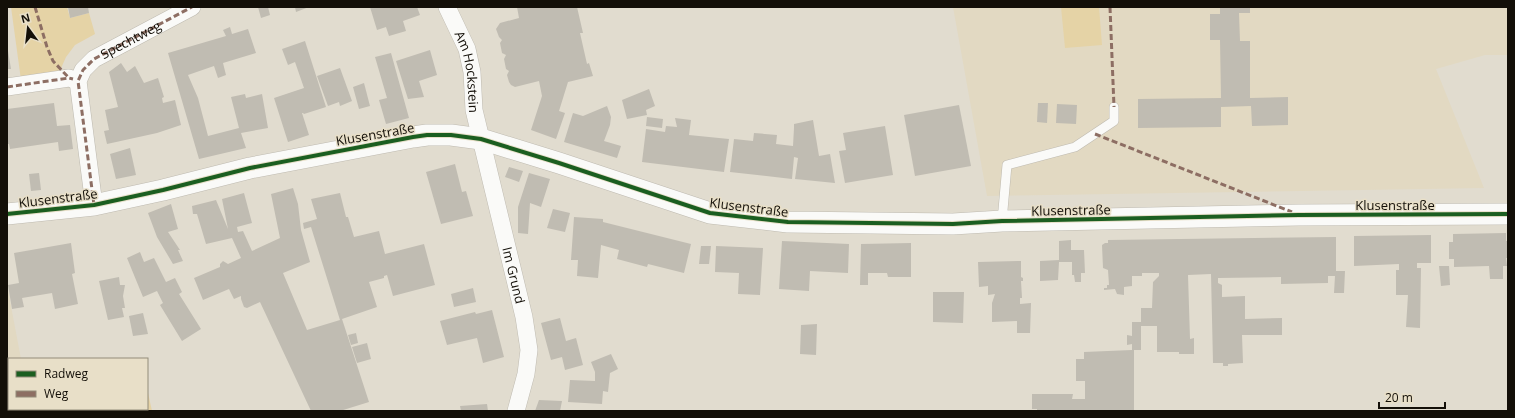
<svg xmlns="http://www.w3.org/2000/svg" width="1515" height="418" viewBox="0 0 1515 418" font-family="'Open Sans',sans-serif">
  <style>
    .built { fill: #e2d9c2 }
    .green { fill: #e5d3a6 }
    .building { fill: #c0bcb2 }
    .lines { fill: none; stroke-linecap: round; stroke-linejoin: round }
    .service-casing { stroke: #bebab0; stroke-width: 10 }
    .minor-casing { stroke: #bebab0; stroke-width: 18 }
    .tertiary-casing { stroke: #bebab0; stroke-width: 22 }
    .service { stroke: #fafaf8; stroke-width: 9 }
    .minor { stroke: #fafaf8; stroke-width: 17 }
    .tertiary { stroke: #fafaf8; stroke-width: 21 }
    .quiet { stroke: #8d6e63; stroke-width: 3; stroke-dasharray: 6 3; stroke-linecap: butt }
    .cycleway-casing { stroke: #e8dfc8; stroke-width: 6 }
    .cycleway { stroke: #1b5e20; stroke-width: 4 }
    .labels { text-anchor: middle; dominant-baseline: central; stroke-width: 3; stroke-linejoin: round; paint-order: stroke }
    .street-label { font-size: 13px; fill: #130f08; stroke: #e8dfc8 }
  </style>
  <rect width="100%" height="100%" fill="#e1dccf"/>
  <g class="built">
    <polygon points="953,7 1508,7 1508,55 1485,55 1436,69 1484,188 987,196"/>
    <polygon points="7,285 21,359 9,359 9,409 31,409 31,411 7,411"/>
  </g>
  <g class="green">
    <polygon points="11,7 67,7 70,18 89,13 95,34 75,45 66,57 58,75 21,80"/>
    <polygon points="1061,7 1099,7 1102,45 1065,48"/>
    <polygon points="147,393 148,393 152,411 59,411 69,409 147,409"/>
  </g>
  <g class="building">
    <polygon points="68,7 88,7 89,13 70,18"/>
    <polygon points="258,7 268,7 270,15 261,18"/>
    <polygon points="295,7 309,7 296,12"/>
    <polygon points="370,7 417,7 420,15 403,21 406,31 389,36 386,27 377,30"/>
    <polygon points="517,7 577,7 583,33 580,33 587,64 589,63 593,76 568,82 559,111 565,113 556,139 531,130 542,96 539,81 515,87 511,85 509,82 507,75 509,71 506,69 504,59 506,55 502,53 500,43 502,40 499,37 496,29 500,23 519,18"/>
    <polygon points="1220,7 1250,7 1250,13 1239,13 1240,41 1250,41 1250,98 1288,97 1288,125 1252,126 1251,106 1221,107 1221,127 1138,128 1138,99 1221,98 1220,40 1210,40 1210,14 1220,14"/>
    <polygon points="230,27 232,34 248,29 256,53 223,63 226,75 218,78 214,66 188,75 198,98 208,136 239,128 231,97 245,94 246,98 262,94 268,128 241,133 246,148 199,159 168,53 226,36 223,30"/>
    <polygon points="305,41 326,107 304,114 303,113 302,113 309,135 288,142 274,98 304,88 295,62 288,65 282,49"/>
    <polygon points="7,45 11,69 7,69"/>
    <polygon points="430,50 437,75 419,81 424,97 408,99 396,61"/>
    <polygon points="391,53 409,118 386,124 379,100 387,98 375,57"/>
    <polygon points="121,63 127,72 135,66 144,83 158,78 164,97 162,98 163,103 175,100 181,125 157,133 107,144 104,131 109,130 105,110 118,107 109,72"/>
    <polygon points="340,68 352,101 340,106 339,102 328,106 317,76"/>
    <polygon points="364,83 370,106 359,109 353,87"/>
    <polygon points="649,89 655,106 646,110 647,115 627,119 622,100"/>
    <polygon points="54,103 57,126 70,125 73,149 59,151 58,142 10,149 9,144 7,144 7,109"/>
    <polygon points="1038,103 1048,103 1047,123 1037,122"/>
    <polygon points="1057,104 1077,105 1076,124 1056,123"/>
    <polygon points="959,105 971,166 915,176 904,115"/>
    <polygon points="607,106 611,117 610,125 604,141 621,146 617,158 564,142 573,113 583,116"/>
    <polygon points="647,117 663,119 662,128 646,126"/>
    <polygon points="675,118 691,120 689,135 729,139 724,172 642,162 646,129 665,132 666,126 677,127"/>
    <polygon points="813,120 819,156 830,154 835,183 795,179 798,158 794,157 792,179 730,172 734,139 753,141 754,133 777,135 776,144 793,146 794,128 794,124"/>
    <polygon points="885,126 893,175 845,183 839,151 846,150 843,133"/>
    <polygon points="130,148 136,175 116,179 110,154"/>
    <polygon points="455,164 462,192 466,191 473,216 441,224 426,172"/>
    <polygon points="509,167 523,171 519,182 505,177"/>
    <polygon points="39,173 41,190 31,191 29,174"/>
    <polygon points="529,173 550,179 541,207 530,203 528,234 518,233 518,207"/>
    <polygon points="293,188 298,204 301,230 310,262 283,273 307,330 340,320 311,227 304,229 303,223 317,219 311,199 340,193 346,217 348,217 354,237 379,231 385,254 424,244 435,285 393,296 387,275 384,276 384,278 369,282 377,307 342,319 369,402 340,411 311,411 260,302 247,308 244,307 241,299 241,296 234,299 229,289 203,300 194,278 220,267 220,264 223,261 228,264 241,258 232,238 206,244 197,214 193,214 192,206 216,200 228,229 222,199 244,193 252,223 237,227 238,232 243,231 252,251 280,238 271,194"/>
    <polygon points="171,204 178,229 168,232 180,250 178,250 183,261 173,264 157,237 148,213"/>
    <polygon points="553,209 570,213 565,232 547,228"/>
    <polygon points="574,217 603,219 603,222 691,244 684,273 648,264 647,267 617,259 619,250 601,245 598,278 577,276 578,260 571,260"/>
    <polygon points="1506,233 1506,241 1508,241 1508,258 1506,258 1507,266 1503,266 1503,279 1490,279 1489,266 1454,267 1454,259 1449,259 1449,242 1453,242 1453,234"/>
    <polygon points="1431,235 1431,263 1417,263 1417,268 1421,268 1420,328 1406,327 1408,295 1396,295 1396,270 1399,270 1399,264 1354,266 1354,236"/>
    <polygon points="1336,237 1336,271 1345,271 1344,293 1334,293 1335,276 1328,276 1328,283 1281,284 1281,277 1218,278 1218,283 1222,285 1222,297 1245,296 1245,319 1282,318 1282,335 1242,335 1243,363 1228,364 1228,366 1223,366 1223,363 1213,363 1211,274 1188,275 1190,339 1194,338 1194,354 1179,354 1179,352 1157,352 1157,326 1141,326 1141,350 1134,350 1134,411 1037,411 1037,409 1032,409 1032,394 1073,394 1072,399 1085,399 1085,381 1076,381 1076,359 1084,359 1084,352 1132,350 1132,344 1127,345 1127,335 1132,336 1132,322 1141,322 1141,308 1152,308 1153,282 1159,276 1159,273 1142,273 1142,276 1132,276 1132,286 1124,287 1124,295 1117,294 1115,289 1104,290 1104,288 1107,288 1107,285 1109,285 1108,270 1103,268 1102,245 1105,243 1108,243 1108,240"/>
    <polygon points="1071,240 1071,250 1084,250 1085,273 1081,273 1081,282 1075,282 1074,275 1072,275 1072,262 1059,262 1058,280 1040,281 1040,261 1059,260 1059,241"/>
    <polygon points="782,241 849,244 848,273 810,271 809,291 779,289"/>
    <polygon points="71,243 75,273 72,274 78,304 55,309 52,293 22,298 24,307 12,309 8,285 19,283 14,253"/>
    <polygon points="911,243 911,277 888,277 887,273 868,273 868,285 860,285 861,244"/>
    <polygon points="701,246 711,246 709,264 699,264"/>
    <polygon points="716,246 763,248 760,295 738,294 739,273 715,272"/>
    <polygon points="140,252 144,262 154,258 166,282 175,278 182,292 179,294 201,329 182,341 160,305 163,303 157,291 143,297 127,258"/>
    <polygon points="1021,261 1021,277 1023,278 1023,281 1021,281 1022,298 1020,298 1020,304 1031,303 1030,333 1017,333 1017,321 992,322 992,303 995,294 988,295 988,286 979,287 978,262"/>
    <polygon points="1439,266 1449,266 1450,285 1441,286"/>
    <polygon points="119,277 120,285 125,285 123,296 125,308 122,308 124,317 108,320 99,281"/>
    <polygon points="473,288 476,302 454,307 451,294"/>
    <polygon points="933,292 964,292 963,323 933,322"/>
    <polygon points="492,310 504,357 483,363 477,338 447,345 440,321 475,312 476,314"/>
    <polygon points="143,313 148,334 133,336 129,316"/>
    <polygon points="560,318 566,341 576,338 583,365 565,370 562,357 551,360 541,323"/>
    <polygon points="817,324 816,355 800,354 801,325"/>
    <polygon points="356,333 358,343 351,345 348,335"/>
    <polygon points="367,343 371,359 357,363 352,347"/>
    <polygon points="611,354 618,369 610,373 608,392 603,391 602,404 568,402 570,380 595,381 595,372 591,362"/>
    <polygon points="539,400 562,401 560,411 535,411"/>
    <polygon points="487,404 488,411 461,411 460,406"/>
  </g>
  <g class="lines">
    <g class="service-casing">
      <polyline id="service" points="1002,221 1007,165 1075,147 1114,121 1114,107"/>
    </g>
    <g class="minor-casing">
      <g id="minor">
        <path id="s1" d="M447 7 467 49 472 72 474 110 524 317 529 350 526 374 516 411"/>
        <polyline points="7,87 69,78 78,81"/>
        <path id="s2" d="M94 205 78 81 83 70 94 59 192 7"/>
      </g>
    </g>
    <g class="tertiary-casing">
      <polyline id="tertiary" points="7,214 94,205 163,190 250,168 413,137 427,135 451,135 481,139 559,163 710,213 788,222 953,224 1002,221 1299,215 1508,214"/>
    </g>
    <use href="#service" class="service"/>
    <use href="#minor" class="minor"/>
    <use href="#tertiary" class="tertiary"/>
    <g class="quiet">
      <polyline points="35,7 47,47 53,61 69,78"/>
      <polyline points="1110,7 1114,107"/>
      <polyline points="7,87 69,78 73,79"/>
      <polyline points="1095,134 1292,212"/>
      <polyline points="94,205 78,81 83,70 94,59 192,7"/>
    </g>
    <g class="cycleway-casing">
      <polyline id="cycleway" points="7,214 94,205 163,190 250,168 413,137 427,135 451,135 481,139 559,163 710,213 788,222 953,224 1002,221 1299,215 1508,214"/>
    </g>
    <use href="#cycleway" class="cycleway"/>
  </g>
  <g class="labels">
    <g class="street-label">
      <text stroke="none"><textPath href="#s2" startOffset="194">Spechtweg</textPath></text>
      <text stroke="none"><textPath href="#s1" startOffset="69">Am Hockstein</textPath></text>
      <text transform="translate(375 134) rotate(-10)">Klusenstraße</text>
      <text transform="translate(58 198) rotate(-7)">Klusenstraße</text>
      <text x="1395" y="205">Klusenstraße</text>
      <text transform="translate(749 207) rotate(7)">Klusenstraße</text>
      <text transform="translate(1071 210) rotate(-1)">Klusenstraße</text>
      <text stroke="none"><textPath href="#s1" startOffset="278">Im Grund</textPath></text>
    </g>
  </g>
  <rect width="1515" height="418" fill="none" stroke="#130f08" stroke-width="16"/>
  <rect x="8" y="358" width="140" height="52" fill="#e8dfc8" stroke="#938c7b"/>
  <rect x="16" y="371" width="20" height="6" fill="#1b5e20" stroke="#938c7b"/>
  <text x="44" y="378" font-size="12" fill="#130f08">Radweg</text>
  <rect x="16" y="391" width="20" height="6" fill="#8d6e63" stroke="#938c7b"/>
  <text x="44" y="398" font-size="12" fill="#130f08">Weg</text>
  <g transform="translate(28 28) rotate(345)" stroke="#e8dfc8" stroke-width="3" paint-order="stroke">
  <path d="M0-3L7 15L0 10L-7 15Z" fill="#130f08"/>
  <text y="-6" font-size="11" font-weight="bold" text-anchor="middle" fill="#130f08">N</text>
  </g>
  <path d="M1379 402v6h66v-6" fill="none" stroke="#130f08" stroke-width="2"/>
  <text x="1385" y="402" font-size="12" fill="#130f08" stroke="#e8dfc8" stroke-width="3" paint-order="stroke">20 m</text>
</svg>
